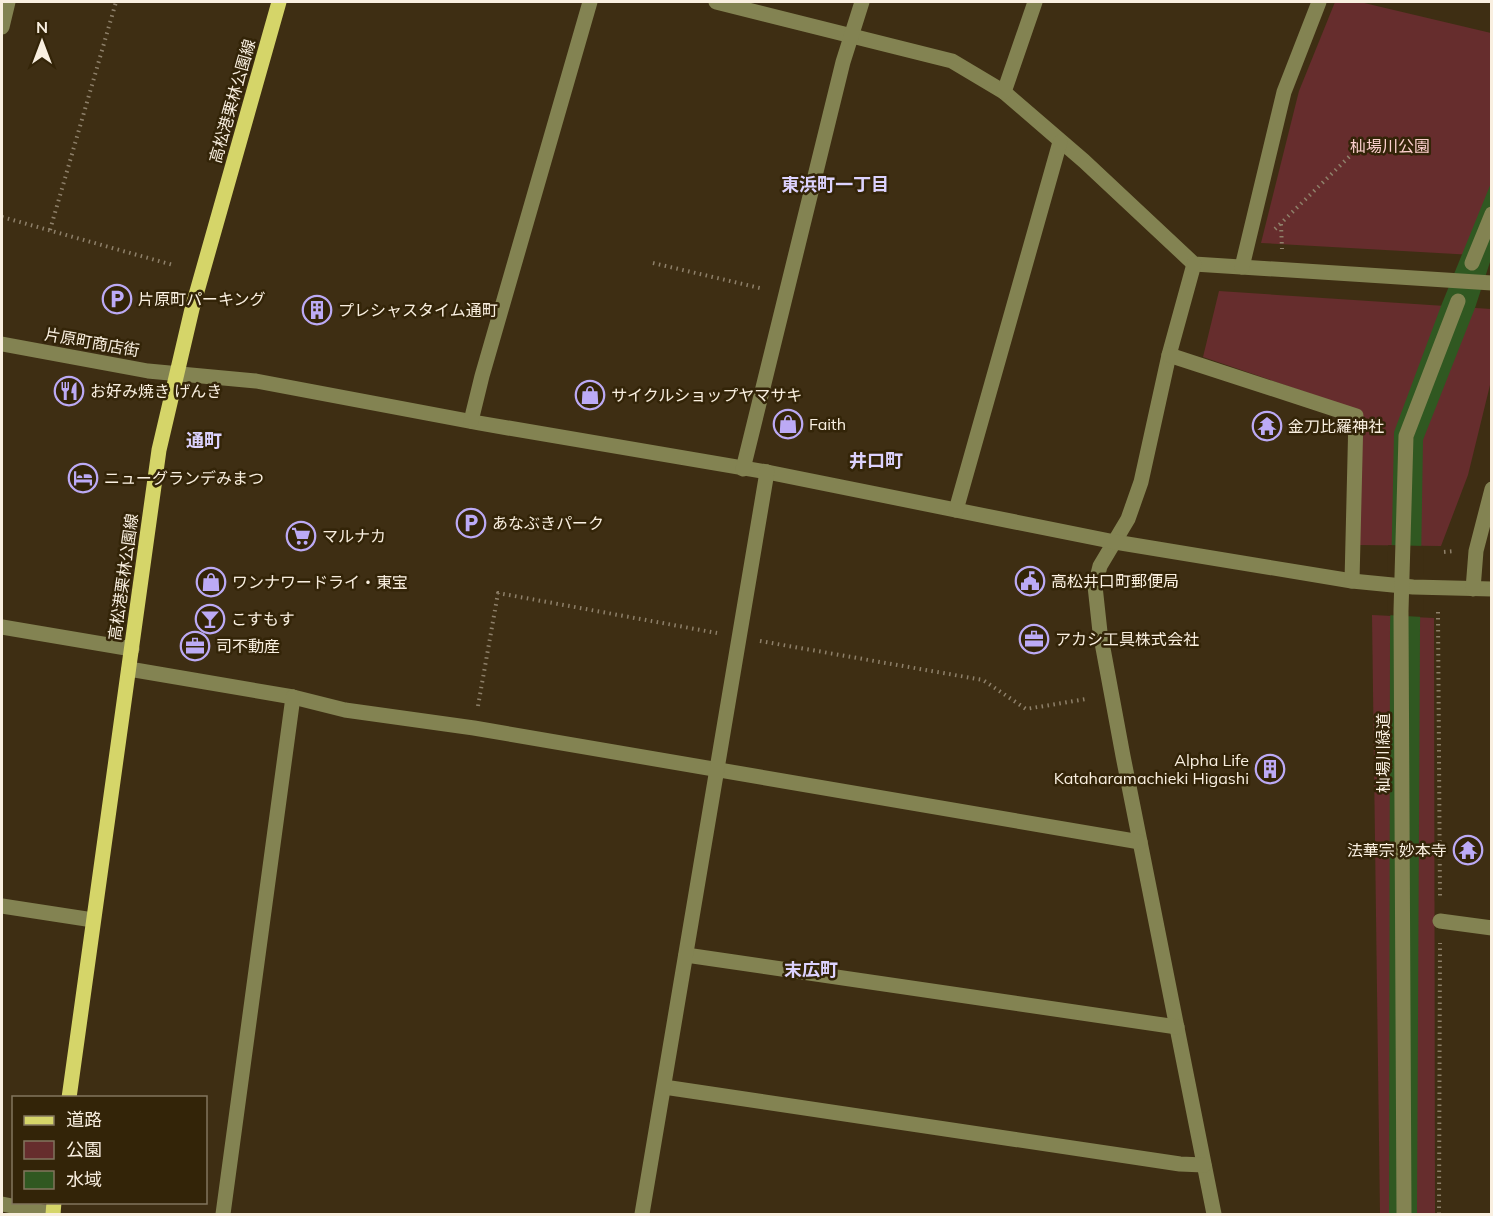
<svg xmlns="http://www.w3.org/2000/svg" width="1493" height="1216" viewBox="0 0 1493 1216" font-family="Mulish,'Noto Sans JP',sans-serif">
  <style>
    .green { fill: #662d2d }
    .water { fill: #305821 }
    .pier { fill: #3e2e13 }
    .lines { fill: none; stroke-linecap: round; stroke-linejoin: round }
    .path { stroke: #8e806a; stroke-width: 4; stroke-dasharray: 1.5 4.5; stroke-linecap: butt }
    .minor { stroke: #838352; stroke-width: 15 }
    .major { stroke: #d5d569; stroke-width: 15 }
    .labels { text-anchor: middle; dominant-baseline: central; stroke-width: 5; stroke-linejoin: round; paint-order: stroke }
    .street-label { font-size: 16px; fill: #f9efe0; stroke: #332408 }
    .park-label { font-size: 16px; fill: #fbcfcd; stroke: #332408 }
    .poi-label { font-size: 16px; fill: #f9efe0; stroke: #332408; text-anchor: start }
    .neighbourhood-label { font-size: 18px; font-weight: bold; fill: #dcd2fe; stroke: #332408 }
  </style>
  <rect width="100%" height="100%" fill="#3e2e13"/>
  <g class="green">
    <polygon points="1335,2 1360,2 1491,33 1491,256 1261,243 1299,91"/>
    <polygon points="1219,291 1491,309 1491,381 1468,475 1441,546 1359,545 1361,411 1203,357"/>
    <polygon points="1372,615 1434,618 1435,1214 1380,1214"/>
  </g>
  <polygon class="water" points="1491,183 1491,259 1475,308 1423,440 1420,628 1417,1214 1389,1214 1390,629 1394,432 1441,306"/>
  <polygon class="pier" points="1388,545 1424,546 1423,617 1387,615"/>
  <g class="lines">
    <g class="path">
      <polyline points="2,217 173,265"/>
      <polyline points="1281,224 1282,249"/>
      <polyline points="1275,229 1352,154"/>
      <polyline points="50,230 116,2"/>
      <polyline points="653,263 764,289"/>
      <polyline points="1444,552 1455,551"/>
      <polyline points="1438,612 1440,899"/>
      <polyline points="760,641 983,680 1026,709 1086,699"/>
      <polyline points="478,706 498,593 717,633"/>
      <polyline points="1439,1214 1440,943"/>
    </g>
    <g class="minor">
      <polyline points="716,2 952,61 1004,92 1084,161 1194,264 1492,283"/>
      <polyline points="2,27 8,2"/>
      <polyline points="1004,92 1035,2"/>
      <polyline points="1472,263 1492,214"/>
      <polyline points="1194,264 1169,355 1141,482 1128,519 1100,566 1095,586 1100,632 1123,756 1214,1214"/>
      <polyline points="1242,267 1284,92 1319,2"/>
      <polyline points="2,344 148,371 256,381 479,423 767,472 1115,542 1352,581 1413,587 1492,589"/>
      <polyline points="1169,355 1356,416 1352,581"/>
      <polyline points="471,421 482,376 590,2"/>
      <polyline points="743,469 843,62 862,2"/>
      <polyline points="956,510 1060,142"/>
      <polyline points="1473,589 1476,551 1492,489"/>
      <polyline points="2,627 132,649"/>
      <polyline points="129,669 293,697 345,710 474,728 1140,842"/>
      <polyline points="2,906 93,920"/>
      <polyline points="1440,921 1492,928"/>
      <polyline points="686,955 1177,1027"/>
      <polyline points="664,1087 1180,1164 1204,1165"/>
      <polyline points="2,1204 53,1214"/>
      <polyline points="223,1214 293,697"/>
      <polyline points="642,1214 767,472"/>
      <polyline points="1404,1214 1401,611 1406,436 1458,301"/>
    </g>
    <g class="major">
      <polyline points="69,1098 159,450 192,309 279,2"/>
      <polyline points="53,1214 54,1202"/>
    </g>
  </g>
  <defs>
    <g id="parking-ring" transform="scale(1.5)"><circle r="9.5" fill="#332408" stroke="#bcaaf5" stroke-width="1.5"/><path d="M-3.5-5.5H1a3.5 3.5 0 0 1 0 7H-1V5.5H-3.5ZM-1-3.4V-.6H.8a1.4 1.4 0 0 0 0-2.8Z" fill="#bcaaf5"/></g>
    <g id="building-ring" transform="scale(1.5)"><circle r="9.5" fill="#332408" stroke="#bcaaf5" stroke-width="1.5"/><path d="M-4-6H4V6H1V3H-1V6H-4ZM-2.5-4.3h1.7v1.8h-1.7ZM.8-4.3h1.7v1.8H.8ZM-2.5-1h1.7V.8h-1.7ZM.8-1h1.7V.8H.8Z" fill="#bcaaf5"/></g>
    <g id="restaurant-ring" transform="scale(1.5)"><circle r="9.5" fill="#332408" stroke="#bcaaf5" stroke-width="1.5"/><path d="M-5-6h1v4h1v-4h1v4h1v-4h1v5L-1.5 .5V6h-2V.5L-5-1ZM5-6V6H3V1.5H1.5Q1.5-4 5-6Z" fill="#bcaaf5"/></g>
    <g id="shop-ring" transform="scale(1.5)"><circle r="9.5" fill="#332408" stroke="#bcaaf5" stroke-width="1.5"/><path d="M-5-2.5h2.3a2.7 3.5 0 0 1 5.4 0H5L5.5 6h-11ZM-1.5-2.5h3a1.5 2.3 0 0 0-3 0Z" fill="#bcaaf5"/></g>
    <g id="temple-ring" transform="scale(1.5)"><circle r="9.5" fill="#332408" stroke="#bcaaf5" stroke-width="1.5"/><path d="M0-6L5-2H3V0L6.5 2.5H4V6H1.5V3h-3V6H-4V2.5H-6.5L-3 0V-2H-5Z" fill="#bcaaf5"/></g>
    <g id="hotel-ring" transform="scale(1.5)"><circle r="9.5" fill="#332408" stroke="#bcaaf5" stroke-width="1.5"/><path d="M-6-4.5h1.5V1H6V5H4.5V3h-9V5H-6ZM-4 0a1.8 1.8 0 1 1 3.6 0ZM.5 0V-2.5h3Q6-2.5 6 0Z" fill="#bcaaf5"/></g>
    <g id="supermarket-ring" transform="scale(1.5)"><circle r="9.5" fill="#332408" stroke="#bcaaf5" stroke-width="1.5"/><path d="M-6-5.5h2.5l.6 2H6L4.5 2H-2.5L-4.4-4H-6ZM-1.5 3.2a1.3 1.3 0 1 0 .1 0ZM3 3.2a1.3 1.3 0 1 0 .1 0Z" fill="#bcaaf5"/></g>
    <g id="civic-ring" transform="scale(1.5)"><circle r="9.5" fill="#332408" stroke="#bcaaf5" stroke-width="1.5"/><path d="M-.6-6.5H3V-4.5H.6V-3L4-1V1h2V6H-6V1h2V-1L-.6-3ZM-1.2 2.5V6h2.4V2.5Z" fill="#bcaaf5"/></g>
    <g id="bar-ring" transform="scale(1.5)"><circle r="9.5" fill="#332408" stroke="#bcaaf5" stroke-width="1.5"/><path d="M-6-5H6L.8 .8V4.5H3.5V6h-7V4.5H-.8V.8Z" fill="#bcaaf5"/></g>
    <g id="office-ring" transform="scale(1.5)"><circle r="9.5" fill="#332408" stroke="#bcaaf5" stroke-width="1.5"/><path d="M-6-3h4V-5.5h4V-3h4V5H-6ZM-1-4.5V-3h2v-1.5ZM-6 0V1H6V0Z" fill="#bcaaf5"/></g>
  </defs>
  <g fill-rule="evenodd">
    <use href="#parking-ring" x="117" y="299"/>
    <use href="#building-ring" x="317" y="310"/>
    <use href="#restaurant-ring" x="69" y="391"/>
    <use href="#shop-ring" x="590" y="395"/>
    <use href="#shop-ring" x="788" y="424"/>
    <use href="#temple-ring" x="1267" y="426"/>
    <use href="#hotel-ring" x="83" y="478"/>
    <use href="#parking-ring" x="471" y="523"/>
    <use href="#supermarket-ring" x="301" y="536"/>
    <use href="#civic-ring" x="1030" y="581"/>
    <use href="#shop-ring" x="211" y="582"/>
    <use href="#bar-ring" x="210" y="619"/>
    <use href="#office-ring" x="1034" y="639"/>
    <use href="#office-ring" x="195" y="646"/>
    <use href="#building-ring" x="1270" y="769"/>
    <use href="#temple-ring" x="1468" y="850"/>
  </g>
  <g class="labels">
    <g class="street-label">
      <text transform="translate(232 101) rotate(-74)">高松港栗林公園線</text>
      <text transform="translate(92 342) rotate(10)">片原町商店街</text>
      <text transform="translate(123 577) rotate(-82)">高松港栗林公園線</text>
      <text transform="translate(1383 753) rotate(-90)">杣場川緑道</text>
    </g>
    <g class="park-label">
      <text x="1390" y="146">杣場川公園</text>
    </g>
    <g class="poi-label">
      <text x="138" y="299">片原町パーキング</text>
      <text x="338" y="310">プレシャスタイム通町</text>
      <text x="90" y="391">お好み焼き げんき</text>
      <text x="611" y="395">サイクルショップヤマサキ</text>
      <text x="809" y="424">Faith</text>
      <text x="1288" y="426">金刀比羅神社</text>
      <text x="104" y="478">ニューグランデみまつ</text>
      <text x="492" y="523">あなぶきパーク</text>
      <text x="322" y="536">マルナカ</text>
      <text x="1051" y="581">高松井口町郵便局</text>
      <text x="232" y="582">ワンナワードライ・東宝</text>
      <text x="231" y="619">こすもす</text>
      <text x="1055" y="639">アカシ工具株式会社</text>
      <text x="216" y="646">司不動産</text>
      <text x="1249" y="760" text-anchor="end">Alpha Life<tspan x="1249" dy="18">Kataharamachieki Higashi</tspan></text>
      <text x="1447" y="850" text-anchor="end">法華宗 妙本寺</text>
    </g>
    <g class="neighbourhood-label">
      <text x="835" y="184">東浜町一丁目</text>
      <text x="204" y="440">通町</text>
      <text x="876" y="460">井口町</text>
      <text x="811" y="969">末広町</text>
    </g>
  </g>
  <rect width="1493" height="1216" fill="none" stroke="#f9efe0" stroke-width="6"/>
  <rect x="12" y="1096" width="195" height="108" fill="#332408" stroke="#82755e" stroke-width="1.5"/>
  <rect x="24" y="1116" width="30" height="9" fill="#d5d569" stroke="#82755e" stroke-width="1.5"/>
  <text x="66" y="1126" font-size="18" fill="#f9efe0">道路</text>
  <rect x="24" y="1141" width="30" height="18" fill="#662d2d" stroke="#82755e" stroke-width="1.5"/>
  <text x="66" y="1156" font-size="18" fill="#f9efe0">公園</text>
  <rect x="24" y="1171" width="30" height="18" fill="#305821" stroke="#82755e" stroke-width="1.5"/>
  <text x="66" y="1186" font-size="18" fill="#f9efe0">水域</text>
  <g transform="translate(42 42)" stroke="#332408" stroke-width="4.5" paint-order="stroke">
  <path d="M0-4.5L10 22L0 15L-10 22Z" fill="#f9efe0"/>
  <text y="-9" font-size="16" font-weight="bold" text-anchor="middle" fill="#f9efe0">N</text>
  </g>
</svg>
